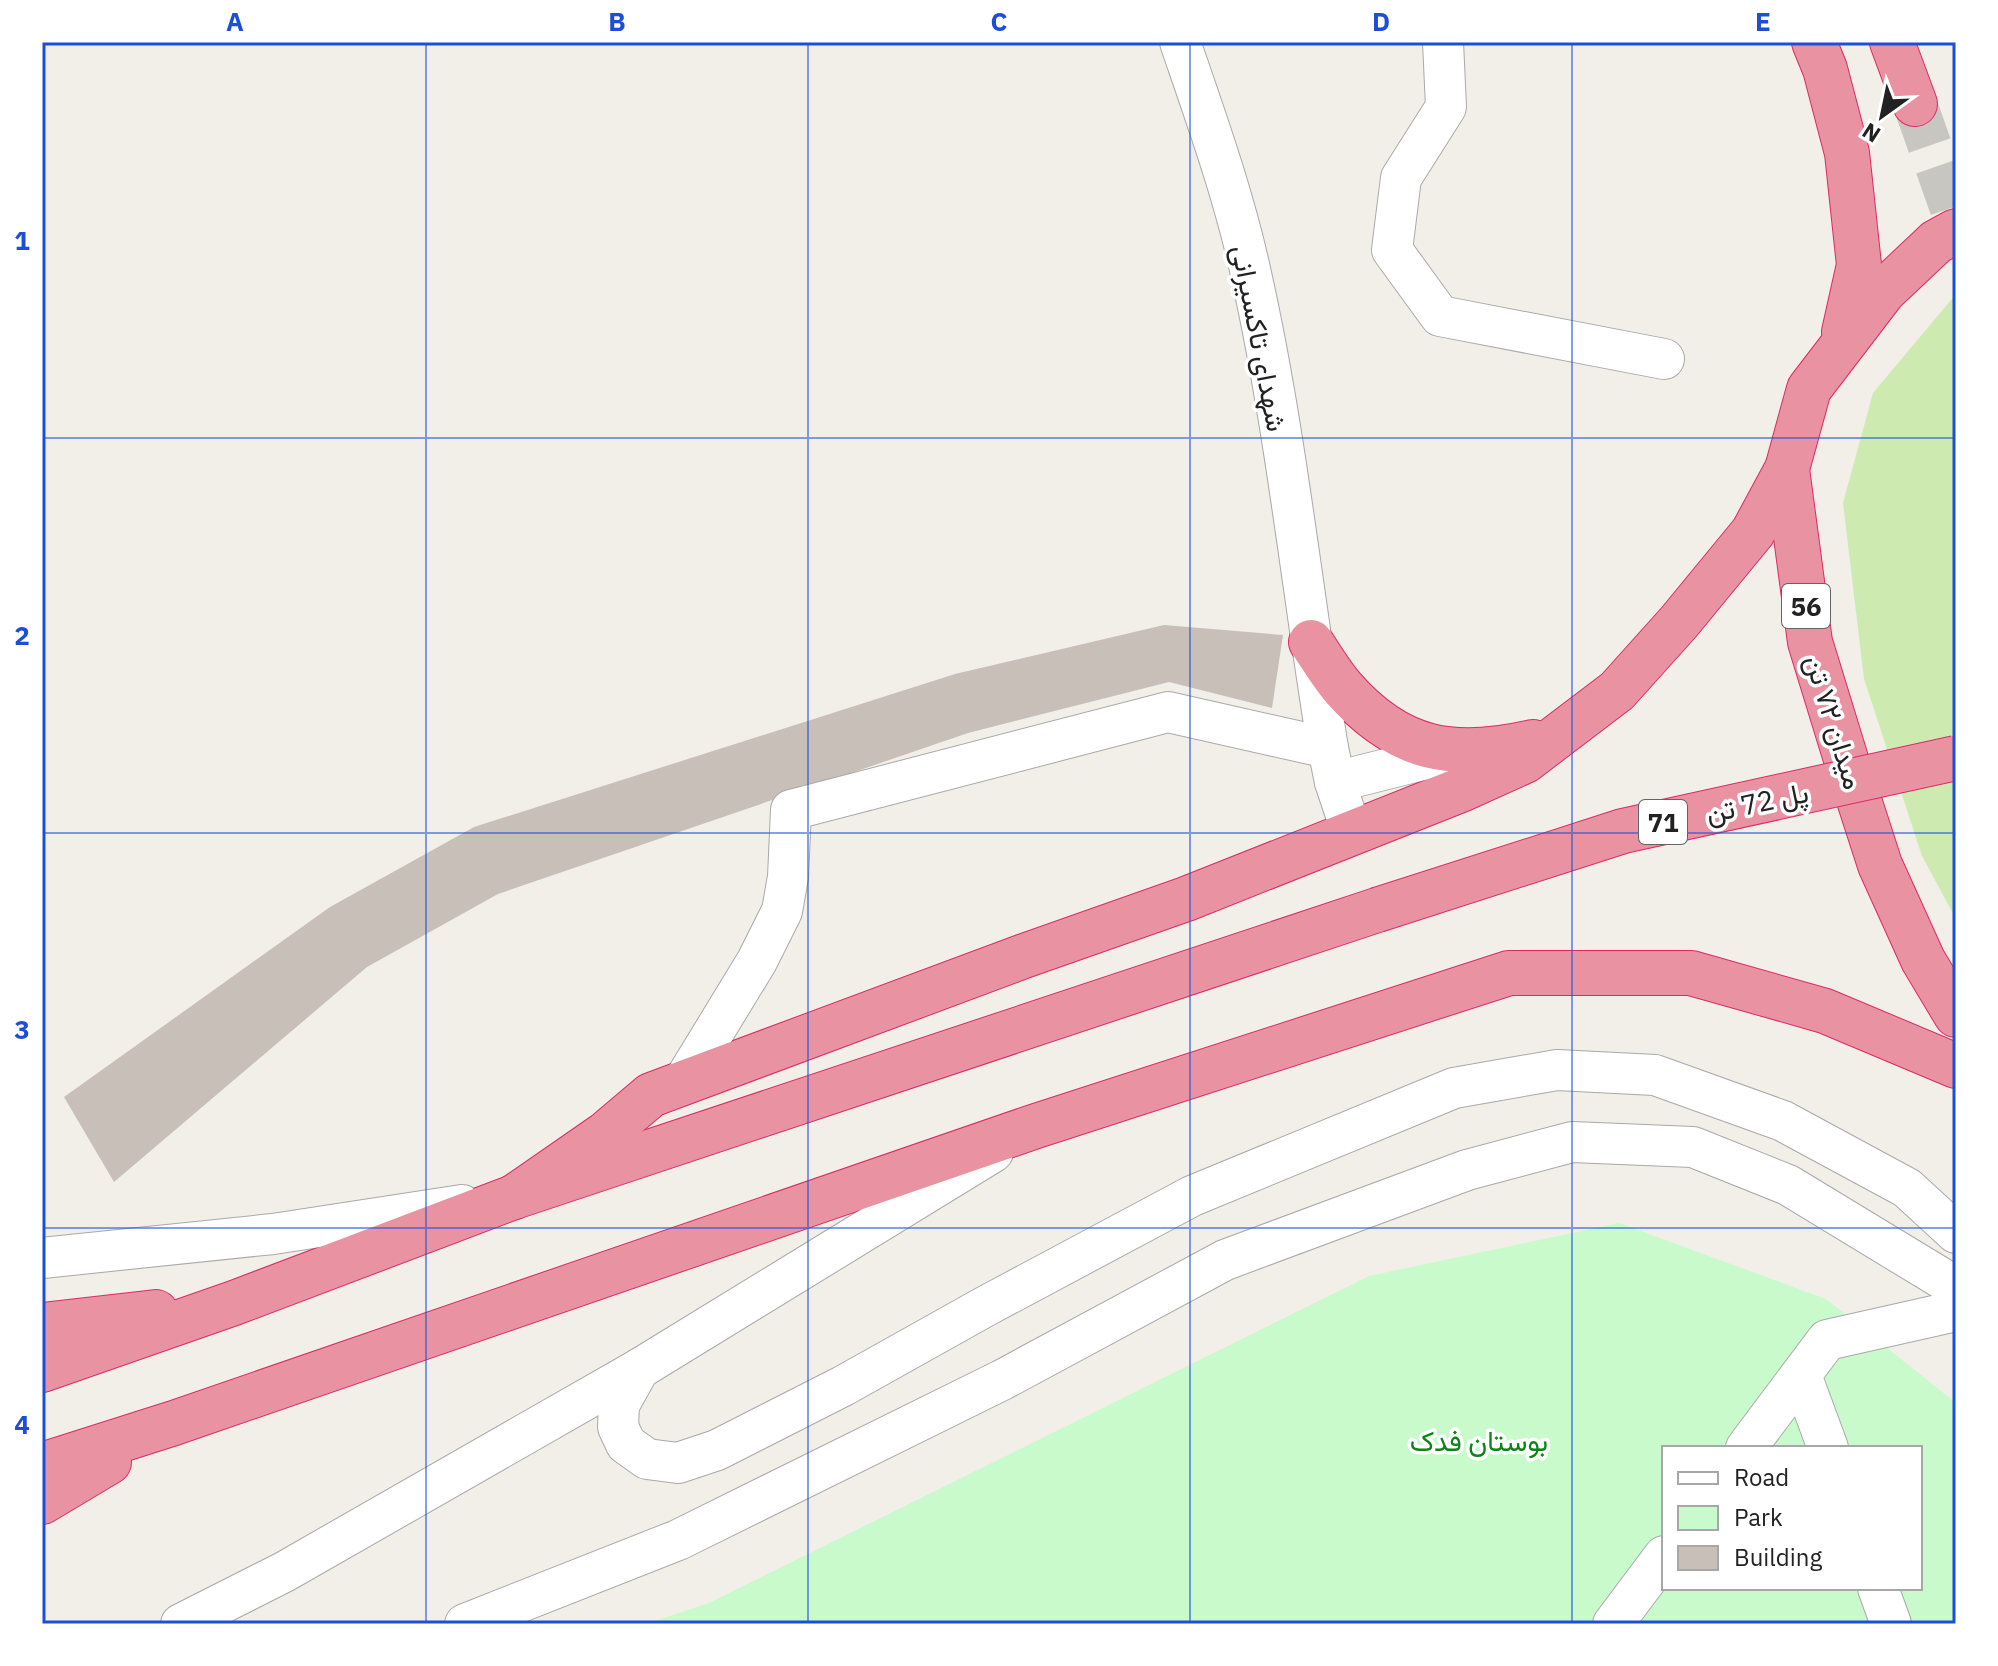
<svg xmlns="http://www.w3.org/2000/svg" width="1998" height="1666" viewBox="0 0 1998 1666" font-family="'IBM Plex Sans',Vazirmatn,sans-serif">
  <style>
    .grass { fill: #cdebb0 }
    .park { fill: #c8facc; fill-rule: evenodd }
    .building { fill: #c7bfb8 }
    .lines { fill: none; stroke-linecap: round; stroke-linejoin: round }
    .highway-tunnel { stroke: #c8c6c1; stroke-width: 44; stroke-dasharray: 44 22; stroke-linecap: butt }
    .minor-casing { stroke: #a9a9a9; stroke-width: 42 }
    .highway-casing { stroke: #dc2a67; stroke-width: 46 }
    .minor { stroke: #fff; stroke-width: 40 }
    .highway { stroke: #e892a2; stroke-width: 44 }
    .highway-bridge-casing { stroke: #dc2a67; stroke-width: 46; stroke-linecap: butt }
    .highway-bridge { stroke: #e892a2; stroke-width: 44 }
    .grid { fill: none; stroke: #1d4ed8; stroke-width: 2; stroke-opacity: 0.55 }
    .labels { text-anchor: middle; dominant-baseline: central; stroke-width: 7; stroke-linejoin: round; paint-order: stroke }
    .shield { fill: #fff; stroke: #646464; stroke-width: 2 }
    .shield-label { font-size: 26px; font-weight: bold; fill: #222 }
    .street-label { font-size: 28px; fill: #222; stroke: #fff }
    .park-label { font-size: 28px; fill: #0c8416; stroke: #fff }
    .neatline { fill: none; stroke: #1d4ed8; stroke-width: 3 }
    .grid-label { font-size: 26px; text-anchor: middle; font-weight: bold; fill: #1d4ed8 }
  </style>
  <rect width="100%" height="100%" fill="#f2efe9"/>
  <polygon class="grass" points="1956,294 1956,919 1922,856 1864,679 1843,503 1873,393"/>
  <path class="park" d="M1619 1223 1826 1299 1956 1403V1624H646L709 1603 1369 1276ZM1664 1448H1920V1588H1664Z"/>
  <polygon class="building" points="1164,625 1283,635 1272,708 1169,682 968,733 498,894 367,967 114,1182 64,1097 330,907 474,827 955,674"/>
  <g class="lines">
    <polyline class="highway-tunnel" points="1915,104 1956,220"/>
    <g class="minor-casing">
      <g id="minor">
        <path d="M1180 42C1206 118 1234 195 1251 274 1286 430 1302 591 1328 748L1335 782 1352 833"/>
        <polyline points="1443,42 1446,107 1401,178 1392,250 1440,316 1664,359"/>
        <polyline points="1335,782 1454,752"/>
        <polyline points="682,1084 757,961 782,911 788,877 791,810 1168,712 1328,748"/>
        <polyline points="42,1258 273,1234 462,1205"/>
        <polyline points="639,1369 619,1405 618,1427 626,1444 647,1459 678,1463 717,1450 843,1386 986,1306 1192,1196 1454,1088 1557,1070 1655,1075 1783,1121 1907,1188 1956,1233"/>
        <polyline points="1801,1375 1828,1448"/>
        <polyline points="1746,1448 1827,1340 1956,1311"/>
        <polyline points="1878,1588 1891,1624"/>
        <polyline points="181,1624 284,1572 639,1369 993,1152"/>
        <polyline points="465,1624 678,1540 1002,1380 1225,1260 1467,1170 1572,1142 1693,1147 1788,1185 1956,1287"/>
        <polyline points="1613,1624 1664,1556"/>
      </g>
    </g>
    <g class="highway-casing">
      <g id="highway">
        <polyline points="1814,42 1825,69 1847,153 1859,265 1844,332"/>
        <polyline points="1892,42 1915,104"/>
        <polyline points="1956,231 1936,242 1884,291 1809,389 1787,469 1810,642 1849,769 1880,865 1923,960 1956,1015"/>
        <path d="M1311 642C1321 657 1331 674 1343 688 1399 752 1454 760 1533 742"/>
        <polyline points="514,1197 605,1134 651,1095 1024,956 1186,899 1463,789 1525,761 1617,691 1679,622 1753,532 1787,469"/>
        <polyline points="42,1325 156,1312"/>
        <polyline points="42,1370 234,1303 514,1197 1377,910"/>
        <polyline points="42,1465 174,1423 1036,1126 1509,973 1691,973 1825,1011 1956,1066"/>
        <polyline points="42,1502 109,1462"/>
      </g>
    </g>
    <use href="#minor" class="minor"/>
    <use href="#highway" class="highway"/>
    <g class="highway-bridge-casing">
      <polyline id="highway-bridge" points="1377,910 1623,831 1956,758"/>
    </g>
    <use href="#highway-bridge" class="highway-bridge"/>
  </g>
  <path class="grid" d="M426 42V1624M808 42V1624M1190 42V1624M1572 42V1624M42 438H1956M42 833H1956M42 1228H1956"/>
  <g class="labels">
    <g class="shield">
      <rect x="1782" y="584" width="48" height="44" rx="6"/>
      <rect x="1639" y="800" width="48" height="44" rx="6"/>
    </g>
    <g class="shield-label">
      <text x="1806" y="606">56</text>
      <text x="1663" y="822">71</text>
    </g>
    <g class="street-label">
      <text transform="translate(1260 338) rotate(79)">شهدای تاکسیرانی</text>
      <text transform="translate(1835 722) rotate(73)">میدان ۷۲ تن</text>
      <text transform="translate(1757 802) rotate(-12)">پل 72 تن</text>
    </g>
    <g class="park-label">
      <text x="1479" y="1440">بوستان فدک</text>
    </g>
  </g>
  <rect width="1998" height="1666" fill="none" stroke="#ffffff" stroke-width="88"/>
  <rect x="1662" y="1446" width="260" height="144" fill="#ffffff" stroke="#a7a7a7" stroke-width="2"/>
  <rect x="1678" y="1472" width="40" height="12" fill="#ffffff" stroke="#a7a7a7" stroke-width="2"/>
  <text x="1734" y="1486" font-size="24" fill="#222222">Road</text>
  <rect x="1678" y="1506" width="40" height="24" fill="#c8facc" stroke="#a7a7a7" stroke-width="2"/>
  <text x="1734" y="1526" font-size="24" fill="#222222">Park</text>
  <rect x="1678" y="1546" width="40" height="24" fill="#c7bfb8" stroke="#a7a7a7" stroke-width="2"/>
  <text x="1734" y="1566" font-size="24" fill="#222222">Building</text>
  <g transform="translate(1882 116) rotate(213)" stroke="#ffffff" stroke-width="6" paint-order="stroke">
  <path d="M0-6L14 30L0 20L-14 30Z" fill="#222222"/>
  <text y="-12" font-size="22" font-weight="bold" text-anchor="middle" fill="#222222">N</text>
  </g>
  <rect x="44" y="44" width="1910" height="1578" class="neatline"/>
  <g class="grid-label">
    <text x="235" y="31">A</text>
    <text x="617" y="31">B</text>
    <text x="999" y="31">C</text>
    <text x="1381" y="31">D</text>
    <text x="1763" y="31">E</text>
    <text x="22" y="250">1</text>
    <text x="22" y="645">2</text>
    <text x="22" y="1039">3</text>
    <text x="22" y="1434">4</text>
  </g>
</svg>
